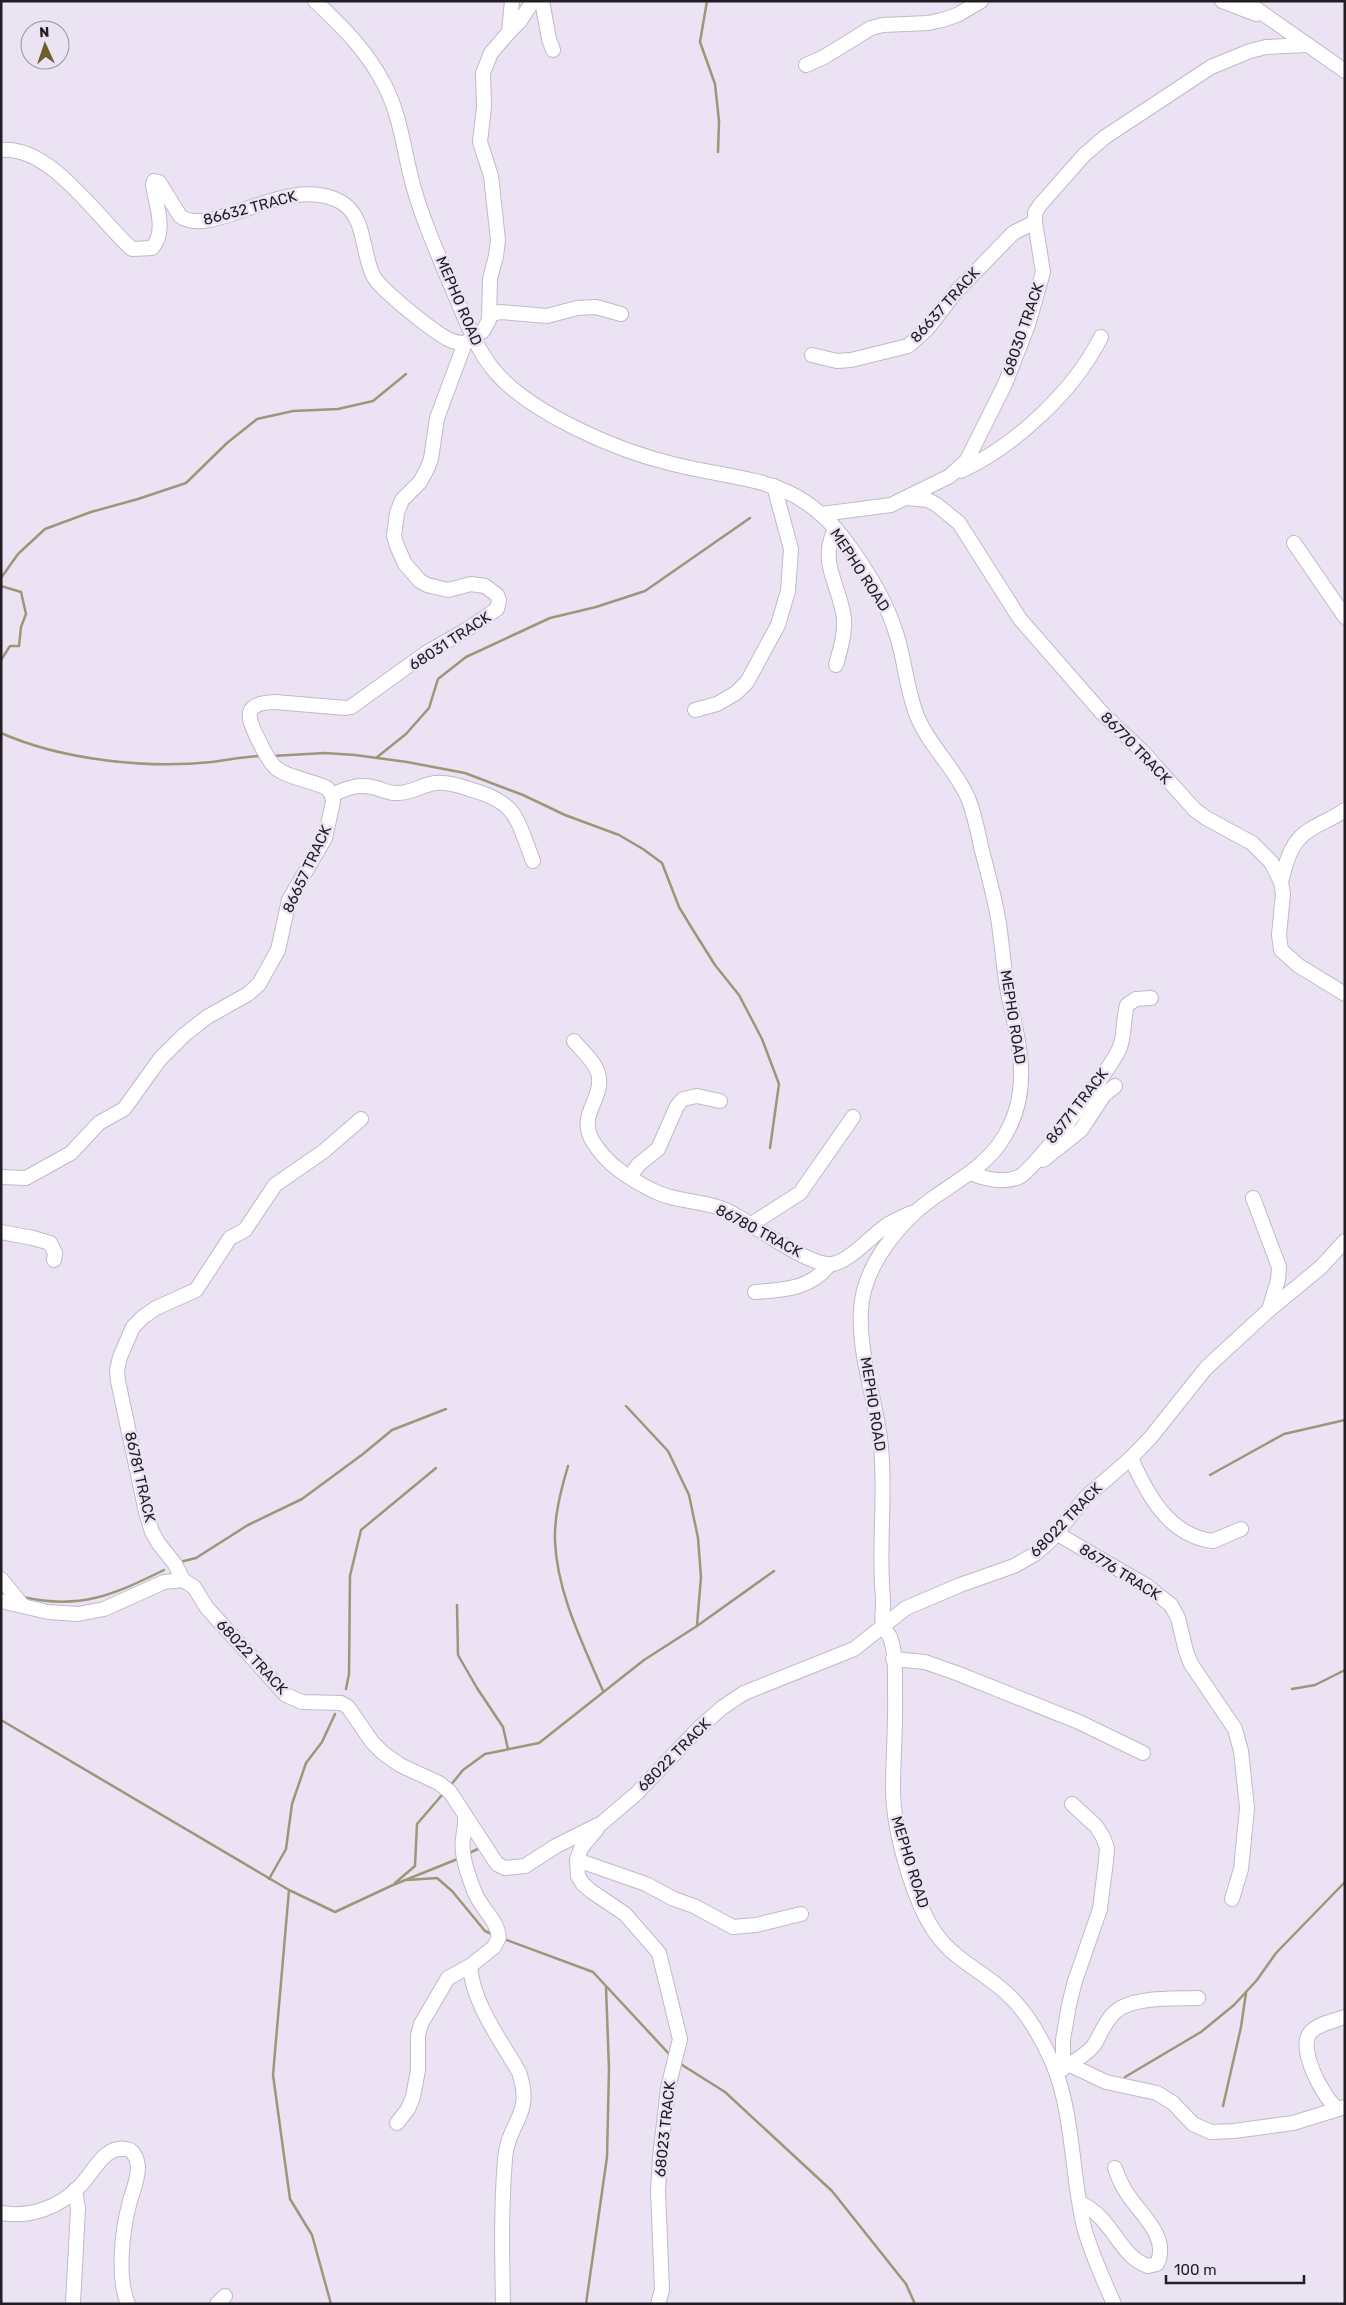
<svg xmlns="http://www.w3.org/2000/svg" width="1346" height="2305" viewBox="0 0 1346 2305" font-family="Rubik,sans-serif">
  <style>
    .lines { fill: none; stroke-linecap: round; stroke-linejoin: round }
    .stream { stroke: #9e9678; stroke-width: 2.5 }
    .minor-casing { stroke: #c1b9c9; stroke-width: 16 }
    .minor { stroke: #fff; stroke-width: 14 }
    .labels { text-anchor: middle; dominant-baseline: central; stroke-width: 5; stroke-linejoin: round; paint-order: stroke }
    .street-label { font-size: 15px; fill: #201d23; stroke: #ebe3f4 }
  </style>
  <rect width="100%" height="100%" fill="#ebe3f4"/>
  <g class="lines">
    <g class="stream">
      <polyline points="707,1 700,42 715,84 719,121 718,152"/>
      <polyline points="1,578 18,554 45,529 91,512 138,499 186,483 227,443 257,419 293,411 338,409 373,401 406,374"/>
      <polyline points="1,586 21,592 26,614 21,627 19,646 10,646 1,660"/>
      <path d="M1 733C62 760 147 769 212 762 229 760 244 756 262 756"/>
      <polyline points="272,756 325,753 355,755 407,762 465,773 523,795 565,815 619,835 643,849 662,863 679,907 693,930 715,965 739,995 762,1039 779,1084 770,1148"/>
      <polyline points="376,758 406,734 429,708 438,679 466,657 550,618 596,607 645,591 750,518"/>
      <polyline points="626,1406 668,1451 689,1495 698,1538 701,1577 697,1625"/>
      <path d="M568 1466C561 1490 554 1516 555 1541 557 1593 583 1644 603 1691"/>
      <polyline points="1210,1475 1284,1434 1345,1420"/>
      <polyline points="180,1562 196,1558 248,1525 302,1499 363,1454 392,1430 446,1409"/>
      <path d="M23 1597C80 1610 113 1595 164 1570"/>
      <polyline points="457,1605 458,1655 477,1688 503,1727 508,1749"/>
      <polyline points="346,1689 349,1674 350,1576 361,1530 436,1468"/>
      <polyline points="1292,1689 1315,1685 1345,1670"/>
      <polyline points="1,1720 289,1890 273,2075 290,2199 312,2235 331,2304"/>
      <polyline points="450,1786 463,1770 485,1754 539,1743 644,1660 697,1626 774,1571"/>
      <polyline points="467,1854 480,1848"/>
      <polyline points="269,1879 286,1849 292,1804 306,1763 322,1742 335,1714"/>
      <polyline points="407,1880 437,1878 452,1891 485,1931 494,1935"/>
      <polyline points="395,1883 415,1866 417,1824 442,1795"/>
      <polyline points="289,1890 335,1912 393,1885 460,1858"/>
      <polyline points="504,1939 593,1972 671,2056"/>
      <polyline points="679,2063 725,2092 832,2191 906,2284 915,2304"/>
      <polyline points="1125,2077 1201,2032 1234,2005 1257,1980 1276,1953 1345,1882"/>
      <polyline points="1223,2106 1241,2027 1246,1993"/>
      <polyline points="586,2304 607,2157 609,2069 606,1987"/>
    </g>
    <g class="minor-casing">
      <g id="minor">
        <path d="M315 1C343 27 368 52 385 86 402 119 404 156 415 192 425 227 441 261 455 295 466 320 475 346 492 368 528 413 618 451 673 464 744 482 795 475 844 539 866 568 887 602 897 636 905 662 907 691 917 716 929 746 955 768 968 798 975 815 978 833 982 851 988 873 994 896 998 918 1002 941 1003 964 1007 987 1012 1014 1020 1041 1021 1068 1022 1091 1017 1115 1005 1135 989 1164 960 1179 933 1198 899 1222 863 1267 861 1310 858 1356 877 1402 881 1447 886 1497 878 1548 883 1598 884 1607 881 1617 883 1626 884 1630 888 1633 890 1637 896 1653 895 1675 895 1692 896 1724 893 1757 893 1789 893 1827 910 1888 928 1921 947 1956 970 1963 998 1986 1024 2006 1040 2035 1053 2064 1074 2116 1071 2173 1084 2227 1091 2253 1103 2279 1114 2304"/>
        <polyline points="542,1 549,39 553,50"/>
        <polyline points="1222,1 1256,14"/>
        <polyline points="1245,1 1345,71"/>
        <polyline points="509,32 520,21 533,1"/>
        <polyline points="806,65 824,57 871,28 883,25 928,23 942,20 957,15 981,1"/>
        <path d="M1 150C51 145 98 219 132 249L152 248C167 231 156 205 153 185L154 181 159 182 180 216C211 240 288 172 341 202 367 217 361 254 374 277 381 290 436 334 450 340 454 342 460 343 465 343"/>
        <polyline points="490,314 501,312 547,316 577,308 596,307 621,314"/>
        <polyline points="812,355 837,361 851,360 908,346 927,329 956,292 1013,233 1035,222"/>
        <path d="M961 471C1016 445 1074 391 1101 337"/>
        <polyline points="907,498 928,500 937,505 959,523 1020,619 1102,713 1142,751 1195,810 1206,818 1252,843 1271,862 1281,882 1283,894 1279,935 1281,950 1299,966 1345,994"/>
        <polyline points="822,514 891,505 950,476 967,460 1005,384 1028,325 1043,272 1035,222 1035,213 1040,205 1084,155 1105,137 1211,67 1250,51 1266,47 1308,45"/>
        <path d="M835 529C818 564 840 584 844 619 845 635 840 650 836 665"/>
        <polyline points="1294,543 1345,617"/>
        <polyline points="695,710 717,704 736,693 747,682 778,625 788,591 791,549 774,486"/>
        <path d="M332 795C347 788 359 783 376 788 383 790 390 794 398 793 411 793 422 785 435 783 446 782 458 785 469 789 517 802 516 817 533 861"/>
        <path d="M1281 882C1286 862 1291 840 1311 829 1322 822 1334 818 1345 810"/>
        <path d="M574 1041C582 1051 598 1064 599 1078 602 1100 578 1115 592 1140 606 1164 628 1178 652 1190 678 1204 709 1199 735 1215 755 1226 811 1267 832 1264 849 1262 872 1235 887 1225 895 1220 903 1217 911 1213"/>
        <polyline points="1043,1160 1081,1130 1104,1095 1115,1086"/>
        <path d="M970 1173C985 1179 1003 1184 1019 1177 1034 1170 1113 1066 1120 1047 1125 1034 1123 1019 1127 1005L1136 999 1151 998"/>
        <path d="M1 1177 26 1178 71 1153 99 1123 124 1109 160 1059 184 1035 207 1017 248 994 259 984 278 950 289 900 325 838 333 802 332 795 327 788C313 781 286 777 276 768 268 761 263 749 258 739 247 717 242 703 275 702L346 708 351 707 426 653 466 630 497 609 499 600 497 595 485 586 471 584 448 590 427 585 420 581 405 564 397 546 394 536 397 513 402 500 420 482 427 469 431 459 437 418 465 343 483 331 489 320 490 279 496 256 498 240 491 176 480 142 484 107 483 73 491 53 509 32 512 1"/>
        <polyline points="630,1177 638,1165 658,1149 677,1106 683,1099 697,1096 720,1101"/>
        <polyline points="1253,1198 1279,1267 1278,1280 1269,1310"/>
        <polyline points="750,1225 800,1193 853,1117"/>
        <polyline points="1,1232 33,1238 50,1243 55,1253 54,1260"/>
        <path d="M755 1292C784 1290 811 1289 830 1264"/>
        <path d="M1131 1458C1147 1494 1169 1536 1213 1541L1241 1529"/>
        <polyline points="1056,1533 1147,1586 1171,1605 1178,1618 1186,1651 1191,1664 1235,1729 1241,1751 1247,1808 1241,1869 1232,1899"/>
        <polyline points="1,1579 23,1606"/>
        <polyline points="183,1580 175,1564 159,1544 152,1532 146,1512 118,1381 117,1370 120,1357 133,1327 143,1317 156,1308 196,1290 230,1238 245,1230 275,1185 324,1151 361,1119"/>
        <polyline points="1,1601 48,1612 78,1614 104,1609 164,1582 183,1580 194,1587 207,1608 286,1695 302,1702 341,1703 348,1707 372,1742 383,1753 400,1765 439,1783 450,1792 497,1864 505,1868 525,1866 556,1846 602,1823 637,1793 700,1727 723,1707 744,1693 854,1649 906,1608 960,1585 1014,1566 1035,1554 1049,1542 1087,1496 1131,1458 1151,1437 1206,1368 1269,1310 1321,1267 1345,1241"/>
        <polyline points="893,1659 925,1662 959,1674 1079,1722 1143,1753"/>
        <path d="M465 1816C466 1826 464 1829 463 1839 460 1854 469 1878 475 1893 481 1908 497 1920 499 1937L494 1947 470 1966C473 2004 500 2039 519 2072 534 2116 508 2121 505 2159 501 2207 502 2255 503 2304"/>
        <polyline points="597,1829 581,1848 577,1860 578,1876 583,1884 591,1891 625,1914 659,1953 680,2039 668,2088 660,2158 658,2191 662,2290 658,2304"/>
        <polyline points="577,1860 646,1884 674,1899 694,1906 733,1927 756,1925 801,1914"/>
        <polyline points="1070,2065 1106,2082 1157,2093 1173,2103 1193,2124 1211,2132 1234,2131 1293,2123 1345,2107"/>
        <path d="M1063 2068C1074 2062 1086 2055 1094 2045 1101 2034 1105 2021 1115 2012 1133 1996 1174 1999 1198 1998"/>
        <polyline points="1063,2069 1063,2040 1069,2005 1075,1981 1100,1909 1106,1861 1107,1848 1103,1837 1096,1826 1072,1804"/>
        <path d="M1338 2109C1324 2100 1297 2048 1310 2033 1317 2024 1334 2021 1345 2017"/>
        <polyline points="397,2123 408,2109 413,2097 418,2070 418,2035 421,2024 448,1978 470,1966"/>
        <path d="M1080 2203C1114 2218 1118 2256 1148 2266L1157 2264C1169 2239 1144 2217 1131 2199 1124 2190 1119 2180 1115 2168"/>
        <path d="M1 2213C31 2218 60 2207 81 2185 94 2171 106 2142 130 2150 136 2155 137 2160 138 2167 138 2181 132 2192 129 2205 122 2231 117 2279 128 2304"/>
        <polyline points="73,2304 78,2208 75,2190"/>
        <polyline points="217,2304 225,2296"/>
      </g>
    </g>
    <use href="#minor" class="minor"/>
  </g>
  <g class="labels">
    <g class="street-label">
      <text transform="translate(250 208) rotate(-15)">86632 TRACK</text>
      <text transform="translate(459 301) rotate(67)">MEPHO ROAD</text>
      <text transform="translate(945 305) rotate(-48)">86637 TRACK</text>
      <text transform="translate(1023 329) rotate(-71)">68030 TRACK</text>
      <text transform="translate(860 570) rotate(57)">MEPHO ROAD</text>
      <text transform="translate(450 641) rotate(-33)">68031 TRACK</text>
      <text transform="translate(1136 748) rotate(46)">86770 TRACK</text>
      <text transform="translate(307 869) rotate(-65)">86657 TRACK</text>
      <text transform="translate(1013 1017) rotate(81)">MEPHO ROAD</text>
      <text transform="translate(1077 1106) rotate(-52)">86771 TRACK</text>
      <text transform="translate(759 1231) rotate(28)">86780 TRACK</text>
      <text transform="translate(873 1404) rotate(81)">MEPHO ROAD</text>
      <text transform="translate(140 1477) rotate(77)">86781 TRACK</text>
      <text transform="translate(1066 1520) rotate(-46)">68022 TRACK</text>
      <text transform="translate(1120 1572) rotate(32)">86776 TRACK</text>
      <text transform="translate(252 1657) rotate(47)">68022 TRACK</text>
      <text transform="translate(674 1755) rotate(-45)">68022 TRACK</text>
      <text transform="translate(910 1862) rotate(73)">MEPHO ROAD</text>
      <text transform="translate(665 2129) rotate(-84)">68023 TRACK</text>
    </g>
  </g>
  <rect width="1346" height="2305" fill="none" stroke="#201d23" stroke-width="5"/>
  <g transform="translate(45 45) rotate(357)"><circle r="24" fill="#ebe3f4" stroke="#9a94a0"/>
  <path d="M0-4L9 19L0 12L-9 19Z" fill="#6c5f2c"/>
  <text y="-8" font-size="14" font-weight="bold" text-anchor="middle" fill="#201d23">N</text>
  </g>
  <path d="M1166 2275v8h138v-8" fill="none" stroke="#201d23" stroke-width="2.5"/>
  <text x="1174" y="2275" font-size="15" fill="#201d23" stroke="#ebe3f4" stroke-width="4" paint-order="stroke">100 m</text>
</svg>
